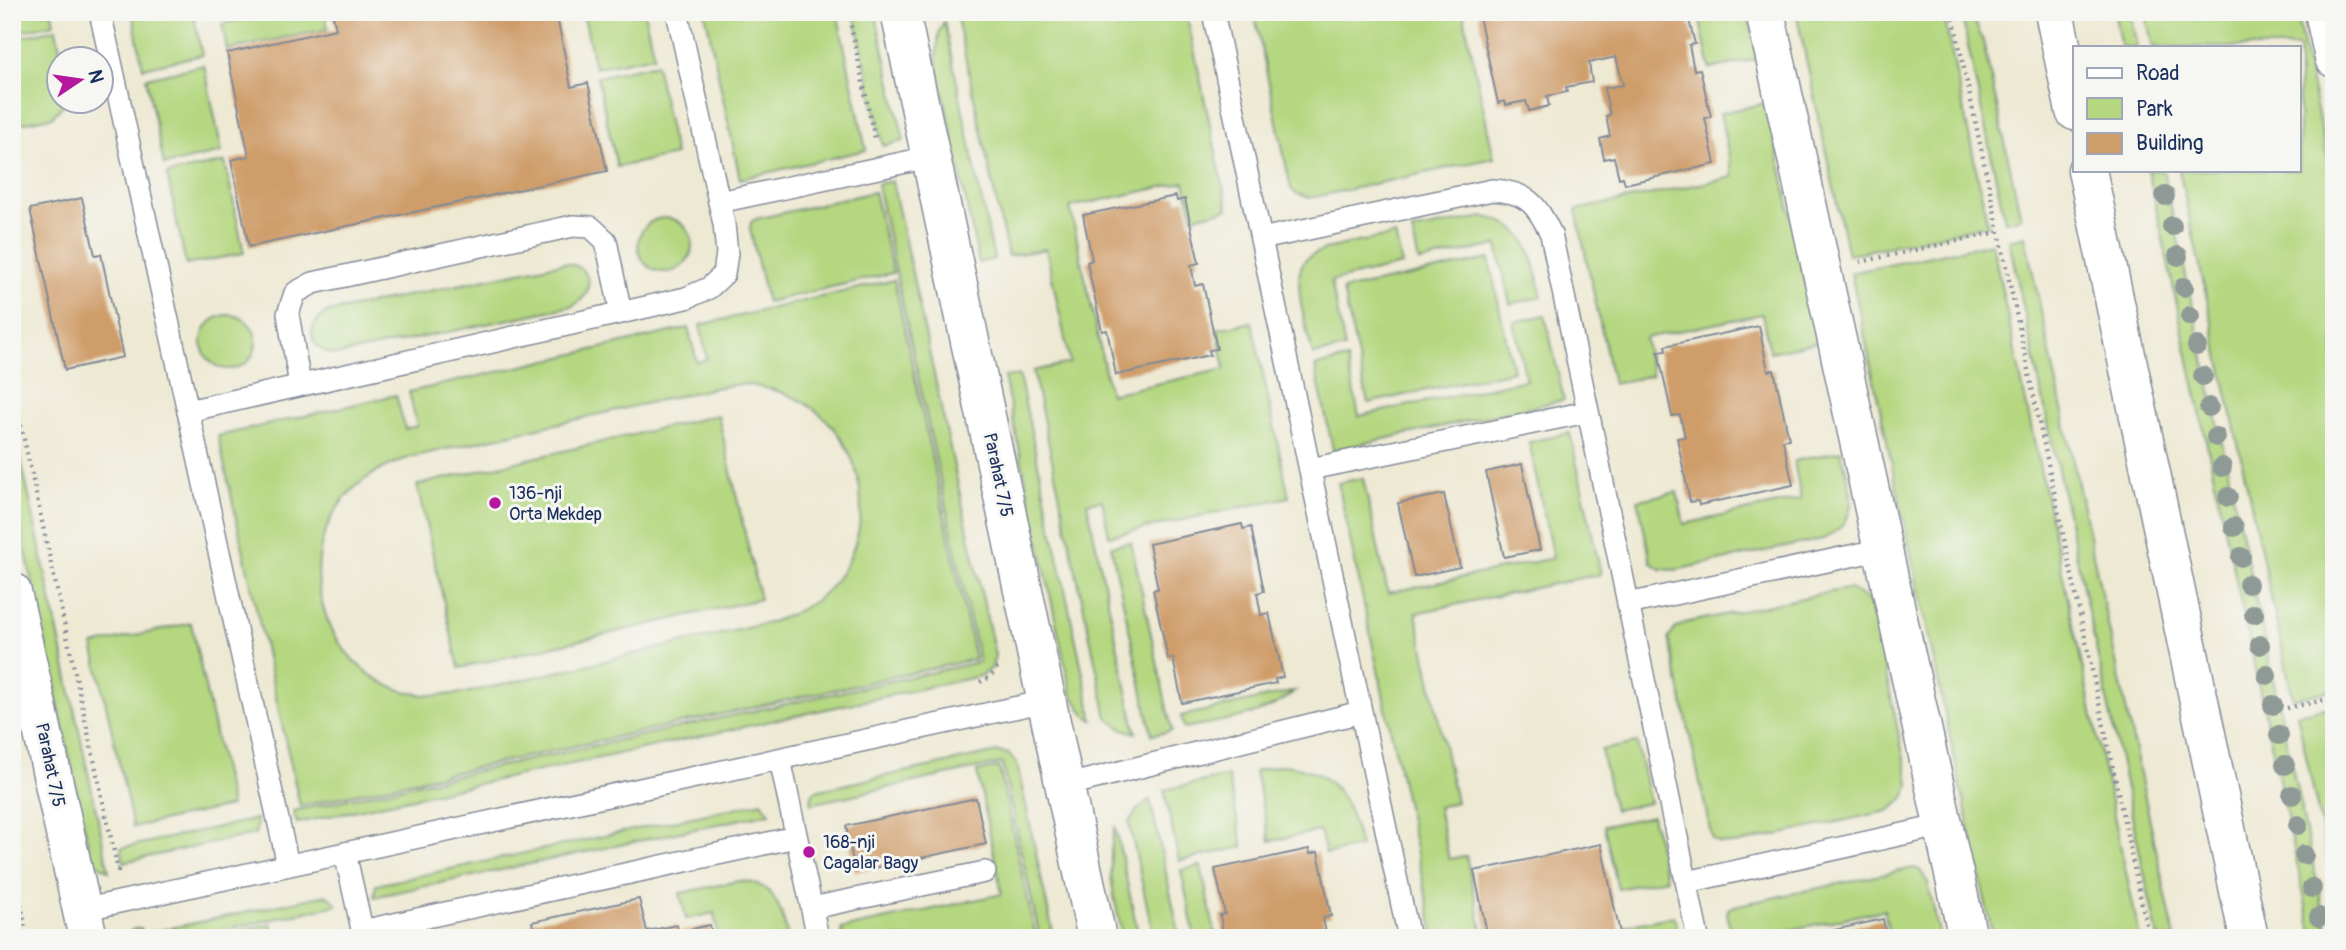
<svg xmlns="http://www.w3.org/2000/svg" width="2346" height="950" viewBox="0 0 2346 950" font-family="Pangolin,sans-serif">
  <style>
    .green { fill: #b4d77f; stroke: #68836e; stroke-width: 2; fill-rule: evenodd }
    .building { fill: #cf9d6a }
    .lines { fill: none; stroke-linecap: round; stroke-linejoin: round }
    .lane-casing { stroke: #848c98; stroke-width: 24 }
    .street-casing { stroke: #848c98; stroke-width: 41 }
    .path { stroke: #848c98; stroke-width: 4.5; stroke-dasharray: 2 5; stroke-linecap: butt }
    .lane { stroke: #fff; stroke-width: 21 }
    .street { stroke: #fff; stroke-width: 38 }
    .tree { fill: #8f9a97 }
    .poi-dot { fill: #b5179e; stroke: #f6f6f2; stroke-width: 2.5 }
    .labels { text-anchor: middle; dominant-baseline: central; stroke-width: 6; stroke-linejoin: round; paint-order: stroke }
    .street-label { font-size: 18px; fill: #1b2f5e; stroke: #f6f6f2 }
    .poi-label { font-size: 18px; fill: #1b2f5e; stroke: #f6f6f2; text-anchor: start }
  </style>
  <rect width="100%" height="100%" fill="#f6f6f2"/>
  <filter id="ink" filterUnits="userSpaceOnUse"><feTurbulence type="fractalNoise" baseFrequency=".0143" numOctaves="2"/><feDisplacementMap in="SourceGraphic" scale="14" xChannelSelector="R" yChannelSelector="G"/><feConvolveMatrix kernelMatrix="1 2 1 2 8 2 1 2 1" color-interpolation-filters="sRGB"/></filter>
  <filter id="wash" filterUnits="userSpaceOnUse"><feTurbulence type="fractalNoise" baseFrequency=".00686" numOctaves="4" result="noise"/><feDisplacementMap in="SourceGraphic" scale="28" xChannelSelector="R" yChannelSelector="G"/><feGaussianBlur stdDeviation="1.57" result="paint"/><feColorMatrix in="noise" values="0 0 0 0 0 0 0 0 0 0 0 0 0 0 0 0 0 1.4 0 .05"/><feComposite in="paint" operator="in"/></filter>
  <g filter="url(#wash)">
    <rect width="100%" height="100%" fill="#eee9d3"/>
    <g class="green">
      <polygon points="12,12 52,12 54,24 12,33"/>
      <polygon points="132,12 193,12 202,55 143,68"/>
      <polygon points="276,12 325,12 328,29 227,50 222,24"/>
      <polygon points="583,12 644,12 654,56 595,68"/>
      <polygon points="705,12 837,12 866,150 740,179"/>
      <polygon points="854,12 875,12 904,141 883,146"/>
      <polygon points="960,12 1186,12 1228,209 1193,217 1185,182 1070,207 1110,394 1225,369 1217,329 1252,322 1289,497 1109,536 1102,500 1087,503 1136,733 1120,728 1107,717 1033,371 1070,363 1046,249 1008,256 957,18"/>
      <polygon points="1254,12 1463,12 1494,158 1310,198 1295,193 1291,189"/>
      <polygon points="1698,12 1748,12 1758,59 1710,69"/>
      <polygon points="1796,12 1943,12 1988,225 1848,255"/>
      <polygon points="1961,12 1971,12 1983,41 2021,218 2005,221"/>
      <polygon points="2114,12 2130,12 2137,47 2121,47"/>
      <polygon points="2145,12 2296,12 2334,190 2334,690 2293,699 2179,170 2299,170 2299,47 2153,47"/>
      <polygon points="944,21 994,259 979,263 936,59 939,32"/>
      <polygon points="56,29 62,59 60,60 60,102 66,102 52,117 12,125 12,39"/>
      <polygon points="656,64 675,155 617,167 597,77"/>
      <polygon points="204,65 222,152 164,165 146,78"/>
      <polygon points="1767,103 1818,342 1770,352 1762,314 1645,338 1652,375 1613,384 1576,210 1733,177 1720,113"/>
      <polygon points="225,162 244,253 186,265 167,174"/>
      <polygon points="2148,170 2163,170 2329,938 2313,938"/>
      <polygon points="892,181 995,655 992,668 980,676 297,823 293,811 979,662 877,184"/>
      <polygon points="874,192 893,273 767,302 750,229 751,222 756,219"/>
      <path d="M1483 217C1529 222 1534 260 1542 297L1510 304 1497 245 1419 262 1412 231Z"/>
      <circle cx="665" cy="245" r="27"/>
      <path d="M1395 235 1402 265 1331 281 1345 348 1313 355C1308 334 1289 276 1306 259 1318 247 1376 239 1395 235Z"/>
      <polygon points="2025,236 2175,938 2158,938 2009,240"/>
      <polygon points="1992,243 2140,938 1993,938 1851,273"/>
      <polygon points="1489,259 1513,371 1368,403 1343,290"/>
      <path d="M563 263C592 264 598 293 572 306L338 355C309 353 302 325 329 312Z"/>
      <path d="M894 280 975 659 300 806 218 436 396 395 405 429 417 426 409 392 688 328 697 362 707 359 700 325ZM741 384C768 387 792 393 815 410 876 456 876 554 816 600 801 611 785 617 768 623L465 693C447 695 430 697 412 693 327 675 289 566 344 499 362 477 385 466 411 457L714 388Z"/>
      <circle cx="229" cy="342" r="27"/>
      <polygon points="1545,315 1564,400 1333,450 1315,366 1347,359 1359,416 1526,380 1514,322"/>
      <polygon points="1019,375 1093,720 1084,714 1071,693 1004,377"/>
      <polygon points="718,415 760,599 459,668 417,485"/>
      <polygon points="12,417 109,871 96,863 90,854 12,486"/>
      <polygon points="1570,433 1601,574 1416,613 1456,802 1438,807 1449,859 1466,856 1484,938 1435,938 1338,483 1363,478 1388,593 1553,558 1529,442"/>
      <path d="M1841 451C1849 487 1866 518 1823 539L1675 570 1661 569 1651 563 1638 500 1677 492 1684 524 1801 499 1794 461Z"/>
      <polygon points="1131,542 1172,731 1152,735 1111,546"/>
      <path d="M1850 589 1866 598 1872 609 1909 782C1908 796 1900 804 1888 811L1735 844 1719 843 1712 839 1669 638 1675 629 1685 623 1840 590Z"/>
      <polygon points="191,623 231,806 133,827 93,645"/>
      <path d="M1295 691C1265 718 1222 720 1184 728L1181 716Z"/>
      <polygon points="2334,706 2334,887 2297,714"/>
      <polygon points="1637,743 1650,803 1614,810 1601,750"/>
      <polygon points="997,752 1009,754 1017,764 1054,938 1040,938 1002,763 811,804 812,795 815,791"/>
      <path d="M1282 765C1335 769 1350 800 1360 847L1326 854 1320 831 1270 841 1255 771Z"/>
      <polygon points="999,767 1036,938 843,938 841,929 1002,894 977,772"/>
      <polygon points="1228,776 1243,847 1179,861 1164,790"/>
      <polygon points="1150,799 1180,938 1154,938 1129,823 1138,809"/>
      <polygon points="762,802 770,813 374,897 376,885"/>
      <polygon points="1652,816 1666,879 1618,889 1604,826"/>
      <polygon points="256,819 257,825 255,834 124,862 121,848"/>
      <path d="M1115 826 1139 938H1123C1114 897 1105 868 1115 826Z"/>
      <polygon points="1201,866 1216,938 1195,938 1181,870"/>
      <polygon points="1913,868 1920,870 1928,883 1940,938 1890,938 1884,910 1770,934 1770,938 1732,938 1727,916 1728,909 1734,906"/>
      <path d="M738 881C775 881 781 908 788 938H719L714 913 686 919 680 893Z"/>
      <polygon points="326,895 333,900 337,905 185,938 124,938 132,930 141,928 143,934"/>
      <polygon points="1674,916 1679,938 1628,938 1626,926"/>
      <polygon points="271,924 274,938 206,938"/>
    </g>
    <g id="blocks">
      <g class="building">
        <polygon points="332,12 556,12 571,87 588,83 607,171 249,247 231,160 249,156 227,53 336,29"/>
        <polygon points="1478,12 1687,12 1695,44 1689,45 1694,70 1700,69 1711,117 1705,118 1715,164 1625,184 1623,177 1619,178 1614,157 1604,159 1600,139 1610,136 1606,116 1610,115 1604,88 1623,85 1616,57 1589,63 1592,82 1566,87 1567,92 1547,96 1549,106 1529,111 1526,101 1506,105 1505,101 1498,103"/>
        <polygon points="1176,196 1177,201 1185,199 1199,263 1191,265 1195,286 1203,284 1217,349 1209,350 1210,355 1116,375 1107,330 1102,331 1087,262 1092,260 1083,215"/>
        <polygon points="82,198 95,255 101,254 123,357 65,370 30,209"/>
        <polygon points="1759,326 1768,371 1774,370 1789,439 1783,440 1793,485 1699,505 1698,501 1690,502 1677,438 1685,437 1680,415 1672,416 1658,352 1666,351 1665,346"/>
        <polygon points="1522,464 1540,550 1504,557 1486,472"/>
        <polygon points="1444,494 1460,567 1414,577 1398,503"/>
        <polygon points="1242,524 1243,529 1251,527 1264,591 1257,593 1261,615 1269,613 1283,677 1275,679 1276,683 1182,703 1173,658 1168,659 1153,590 1158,589 1149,544"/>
        <polygon points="976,798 986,844 855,872 846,826"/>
        <polygon points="1601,844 1621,938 1488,938 1474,871"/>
        <polygon points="1309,849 1310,854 1318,852 1331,916 1323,918 1327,938 1224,938 1220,915 1225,914 1215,869"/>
        <polygon points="639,899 647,931 677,925 678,932 710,925 713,938 535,938 532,922"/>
        <polygon points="1883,919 1887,938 1803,938 1803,937"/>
      </g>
    </g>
  </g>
  <g filter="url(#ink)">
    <use href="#blocks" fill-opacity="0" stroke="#848c98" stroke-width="2"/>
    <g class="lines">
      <g class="lane-casing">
        <g id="lane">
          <polyline points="100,12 288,865"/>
          <polyline points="1213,12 1409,938"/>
          <polyline points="719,202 930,157"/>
          <path d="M1261 239 1492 190C1527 192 1536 203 1551 234L1698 938"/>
          <polyline points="300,385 288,314 295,293 313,283 573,226 591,227 606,241 621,313"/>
          <polyline points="188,411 686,298 709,288 724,274 727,253 724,224 677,12"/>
          <polyline points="1310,469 1587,412"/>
          <polyline points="1628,604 1883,549"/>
          <polyline points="780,759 818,938"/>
          <polyline points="1064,786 1361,712"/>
          <polyline points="345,853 364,938"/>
          <polyline points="1687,882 1944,825"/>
          <polyline points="812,908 985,872"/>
          <polyline points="82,910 1046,701"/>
          <polyline points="362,931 796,837"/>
        </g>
      </g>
      <g class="street-casing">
        <g id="street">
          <polyline points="900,12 1097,938"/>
          <polyline points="1765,12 1968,938"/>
          <polyline points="2054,12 2075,111"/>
          <polyline points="2324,12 2334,58"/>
          <polyline points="2087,170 2249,938"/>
          <polyline points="12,592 88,938"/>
        </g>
      </g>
      <g class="path">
        <polyline points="848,12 875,139"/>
        <polyline points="1952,12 2149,938"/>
        <polyline points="1860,262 1998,232"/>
        <polyline points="12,384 118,870 120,869"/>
        <polyline points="980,682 990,677 999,665"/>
        <polyline points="2287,708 2334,698"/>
        <polyline points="12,863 28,938"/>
      </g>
      <use href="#lane" class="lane"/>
      <use href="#street" class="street"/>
    </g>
    <g class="tree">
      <circle cx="2165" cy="196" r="10"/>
      <circle cx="2172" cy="226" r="10"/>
      <circle cx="2178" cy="256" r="10"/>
      <circle cx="2184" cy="287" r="10"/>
      <circle cx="2190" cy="316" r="10"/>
      <circle cx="2197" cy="346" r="10"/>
      <circle cx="2203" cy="376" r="10"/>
      <circle cx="2209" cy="407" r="10"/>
      <circle cx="2216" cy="437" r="10"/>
      <circle cx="2222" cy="467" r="10"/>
      <circle cx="2228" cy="497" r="10"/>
      <circle cx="2234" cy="527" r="10"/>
      <circle cx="2241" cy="557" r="10"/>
      <circle cx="2248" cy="584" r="10"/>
      <circle cx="2254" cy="614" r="10"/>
      <circle cx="2260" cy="645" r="10"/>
      <circle cx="2267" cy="675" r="10"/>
      <circle cx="2273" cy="705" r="10"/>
      <circle cx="2279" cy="735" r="10"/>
      <circle cx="2285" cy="765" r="10"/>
      <circle cx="2292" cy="795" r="10"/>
      <circle cx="2298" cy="825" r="10"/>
      <circle cx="2304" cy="855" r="10"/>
      <circle cx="2312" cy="888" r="10"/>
      <circle cx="2319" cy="917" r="10"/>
    </g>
  </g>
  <g class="poi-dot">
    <circle cx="495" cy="503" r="7"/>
    <circle cx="809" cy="852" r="7"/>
  </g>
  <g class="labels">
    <g class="street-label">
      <text transform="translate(998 475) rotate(78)">Parahat 7/5</text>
      <text transform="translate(50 765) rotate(78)">Parahat 7/5</text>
    </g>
    <g class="poi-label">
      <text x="509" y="493">136-nji<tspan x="509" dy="21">Orta Mekdep</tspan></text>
      <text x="823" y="842">168-nji<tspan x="823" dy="21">Cagalar Bagy</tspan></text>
    </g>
  </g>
  <rect width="2346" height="950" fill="none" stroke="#f6f6f2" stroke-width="42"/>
  <rect x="2073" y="46" width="228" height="126" fill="#f6f6f2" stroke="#9ea6b7" stroke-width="2"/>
  <rect x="2087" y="68" width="35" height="10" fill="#ffffff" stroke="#9ea6b7" stroke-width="2"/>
  <text x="2136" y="80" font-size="21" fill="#1b2f5e">Road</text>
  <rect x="2087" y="98" width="35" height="21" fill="#b4d77f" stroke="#9ea6b7" stroke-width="2"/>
  <text x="2136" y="116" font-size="21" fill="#1b2f5e">Park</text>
  <rect x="2087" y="133" width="35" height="21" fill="#cf9d6a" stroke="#9ea6b7" stroke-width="2"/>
  <text x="2136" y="150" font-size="21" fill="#1b2f5e">Building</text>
  <g transform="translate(80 80) rotate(77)"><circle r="33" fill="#f6f6f2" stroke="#9ea6b7" stroke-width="2"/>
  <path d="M0-5L12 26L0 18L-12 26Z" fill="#b5179e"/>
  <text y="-10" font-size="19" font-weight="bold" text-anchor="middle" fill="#1b2f5e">N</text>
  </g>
</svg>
